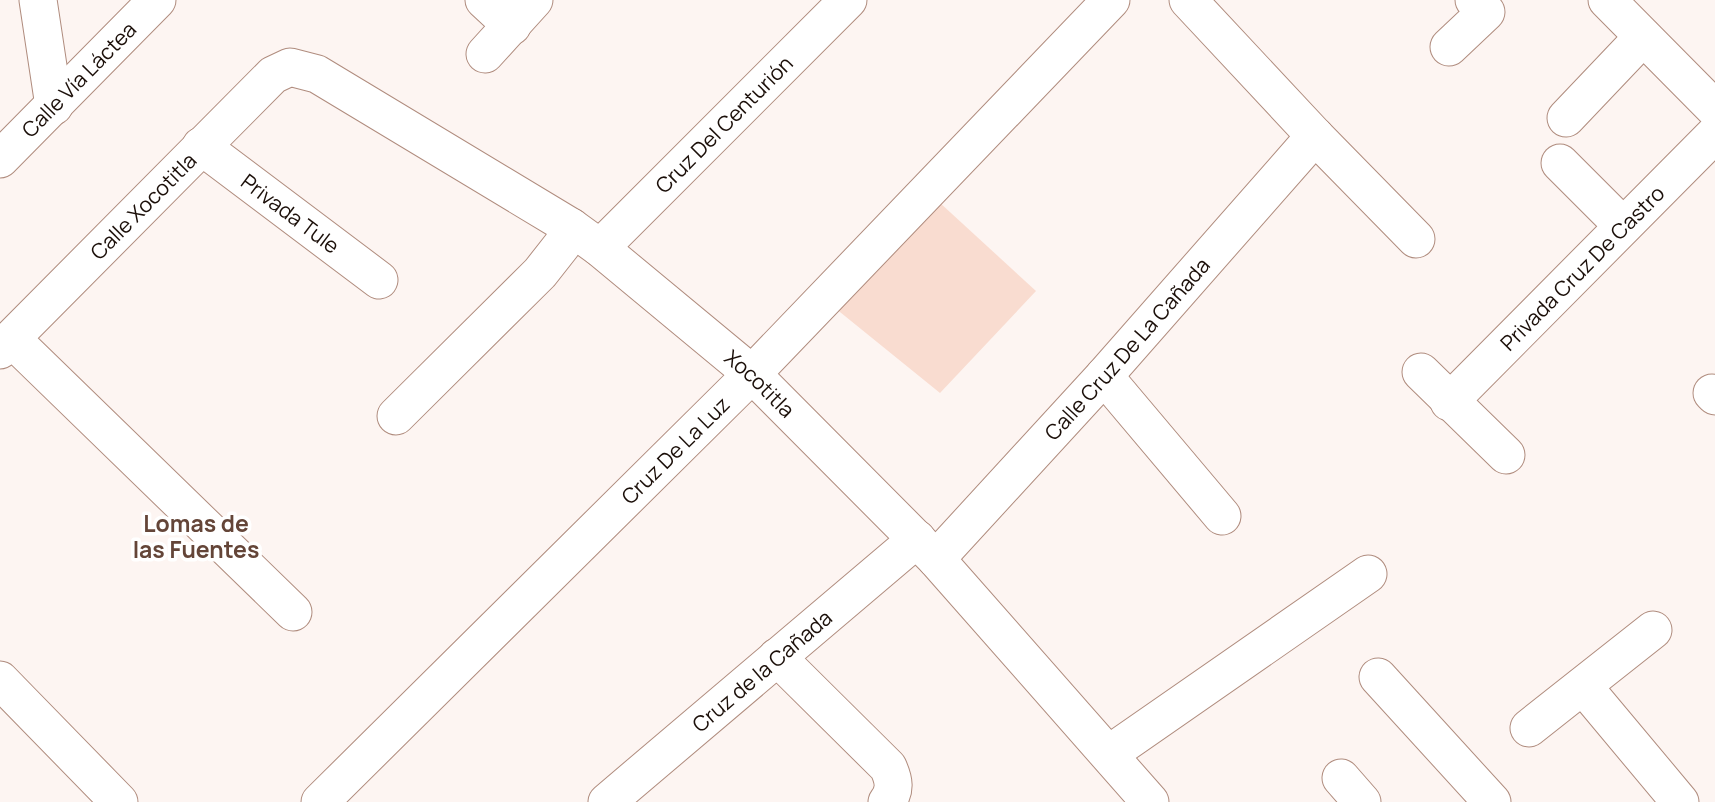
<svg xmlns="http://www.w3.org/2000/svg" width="1715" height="802" viewBox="0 0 1715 802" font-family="Manrope,sans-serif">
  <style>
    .green { fill: #f9dcd0 }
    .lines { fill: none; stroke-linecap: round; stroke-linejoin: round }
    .minor-casing { stroke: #b08c7e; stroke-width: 39 }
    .minor { stroke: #fff; stroke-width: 37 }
    .labels { text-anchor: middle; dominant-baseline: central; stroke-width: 7; stroke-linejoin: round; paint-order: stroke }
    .street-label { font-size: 21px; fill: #1b0f09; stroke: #fff }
    .neighbourhood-label { font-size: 23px; font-weight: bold; fill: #644538; stroke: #fff }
  </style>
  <rect width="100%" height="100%" fill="#fdf5f2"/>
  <polygon class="green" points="939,202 1036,291 940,393 835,308"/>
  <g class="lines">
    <g class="minor-casing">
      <g id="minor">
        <polyline points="38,0 54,106"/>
        <polyline points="484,0 512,26"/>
        <polyline points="1188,0 1315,136 1416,239"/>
        <polyline points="1607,0 1715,109"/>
        <polyline points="1449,47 1486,12 1474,0"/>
        <polyline points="485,54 534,0"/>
        <polyline points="1566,118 1643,37"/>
        <path id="s1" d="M201 146 379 280"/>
        <path id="s2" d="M0 159 157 0"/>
        <polyline points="1560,163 1623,226"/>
        <path id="s3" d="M600 248 848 0"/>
        <polyline points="12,339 293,612"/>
        <path id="s4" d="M0 350 273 75 290 67 317 74 571 227 600 248 752 374 936 559 1150 802"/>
        <polyline points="1421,372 1506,455"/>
        <polyline points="1104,376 1222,516"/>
        <polyline points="1712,393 1715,396"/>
        <path id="s5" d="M1449 402 1715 134"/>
        <polyline points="396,416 540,273 562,245 571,227"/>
        <path id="s6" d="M936 559 1104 376 1315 136"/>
        <path d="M777 657 888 767C894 780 896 790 887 802"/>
        <polyline points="1378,677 1492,802"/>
        <polyline points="0,680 119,802"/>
        <polyline points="1583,686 1680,802"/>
        <polyline points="1529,728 1653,630"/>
        <polyline points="1109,754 1368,574"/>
        <polyline points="1341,778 1362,802"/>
        <path id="s7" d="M320 802 752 374 1111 0"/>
        <path id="s8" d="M607 802 917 539"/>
      </g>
    </g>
    <use href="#minor" class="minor"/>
  </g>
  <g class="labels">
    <g class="street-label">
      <text stroke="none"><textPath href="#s2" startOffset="112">Calle Vía Láctea</textPath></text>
      <text stroke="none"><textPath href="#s3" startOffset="175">Cruz Del Centurión</textPath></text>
      <text stroke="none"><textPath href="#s4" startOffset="203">Calle Xocotitla</textPath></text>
      <text stroke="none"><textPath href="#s1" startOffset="112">Privada Tule</textPath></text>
      <text stroke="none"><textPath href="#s5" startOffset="189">Privada Cruz De Castro</textPath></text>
      <text stroke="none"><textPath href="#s6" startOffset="284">Calle Cruz De La Cañada</textPath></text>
      <text stroke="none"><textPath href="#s4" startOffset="976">Xocotitla</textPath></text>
      <text stroke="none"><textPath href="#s7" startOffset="500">Cruz De La Luz</textPath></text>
      <text stroke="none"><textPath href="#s8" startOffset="203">Cruz de la Cañada</textPath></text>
    </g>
    <g class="neighbourhood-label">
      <text x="196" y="523">Lomas de<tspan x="196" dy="26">las Fuentes</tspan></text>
    </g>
  </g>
</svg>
